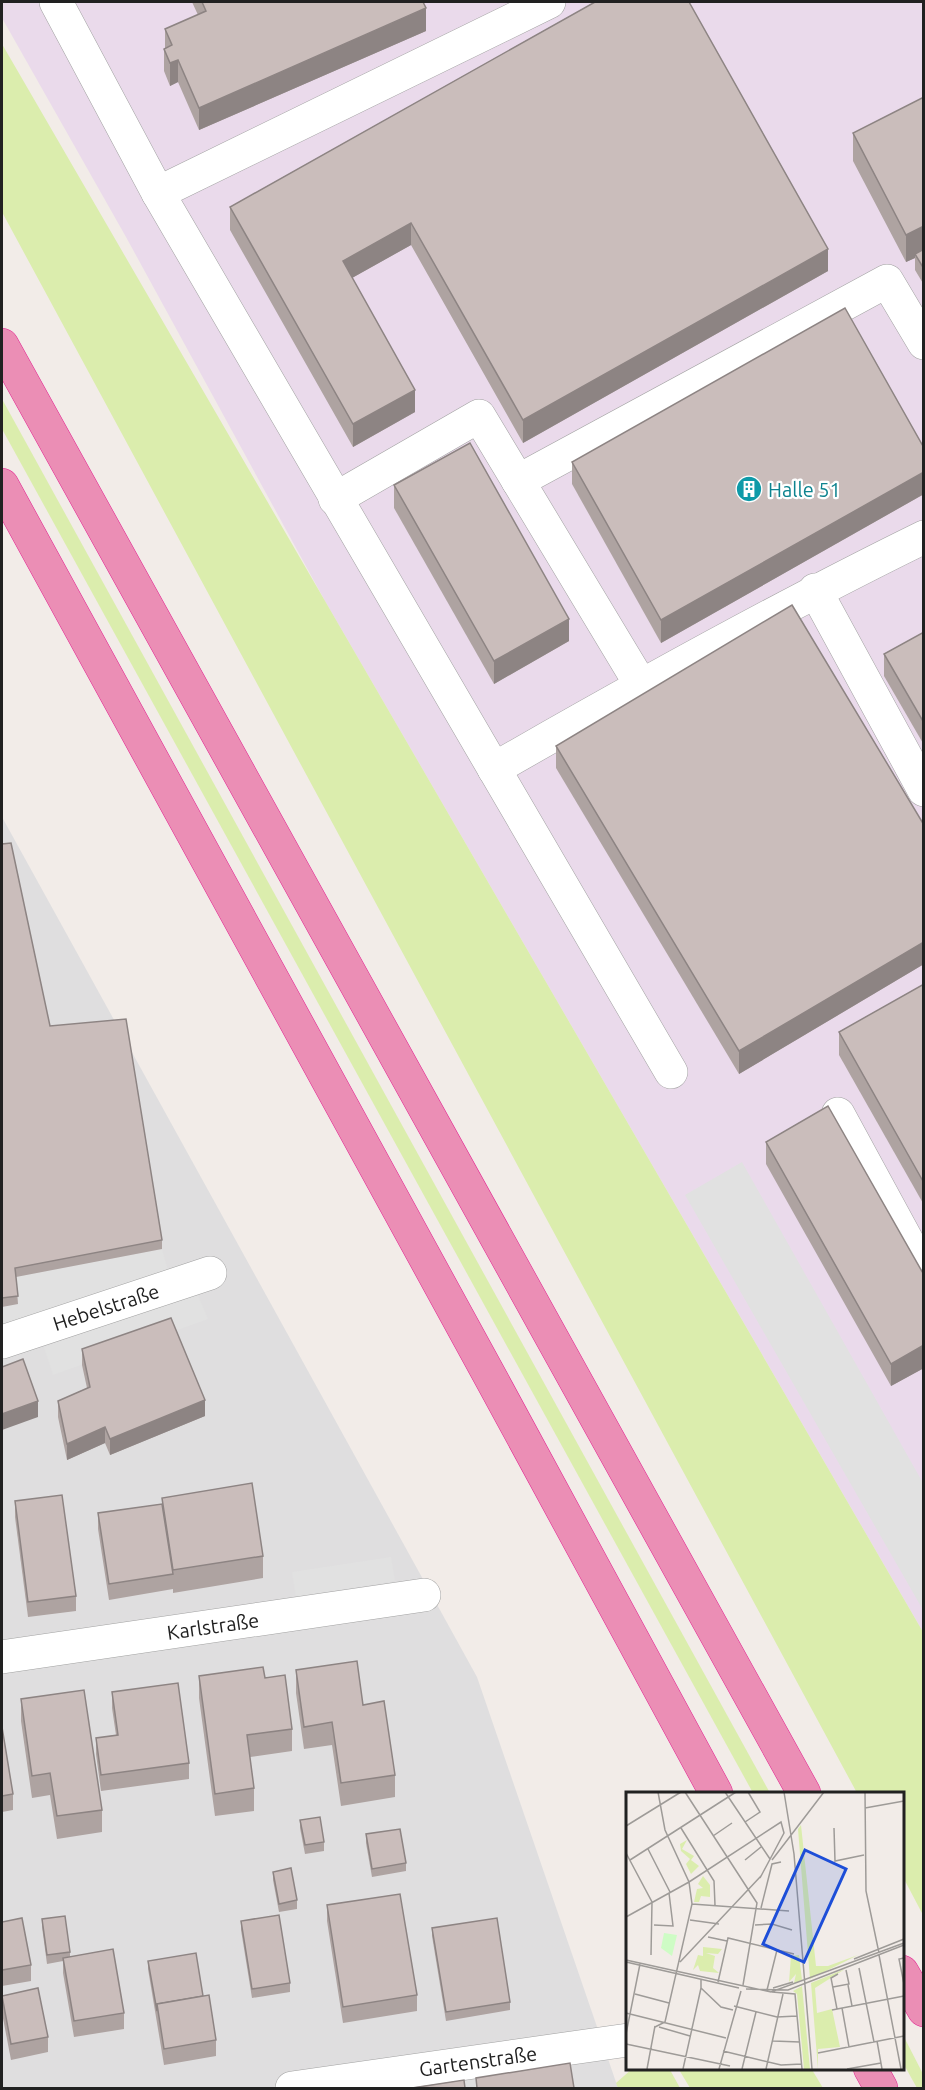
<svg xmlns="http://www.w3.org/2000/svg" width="925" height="2090" viewBox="0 0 925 2090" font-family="Ubuntu,sans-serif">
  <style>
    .residential { fill: #dfdedf }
    .industrial { fill: #eadaeb }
    .grass { fill: #dbedad }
    .parking { fill: #e1e1e1 }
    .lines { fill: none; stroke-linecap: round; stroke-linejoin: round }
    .minor-casing { stroke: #a2a2a2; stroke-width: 34 }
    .highway-casing { stroke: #e22391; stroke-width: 34 }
    .minor { stroke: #fff; stroke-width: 33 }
    .highway { stroke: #eb8eb5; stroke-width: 33 }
    .wall { fill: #aea3a1 }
    .shaded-wall { fill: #8d8483 }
    .building { fill: #cabdbb; stroke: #8d8483; stroke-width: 1.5 }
    .labels { text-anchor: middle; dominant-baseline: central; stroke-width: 4.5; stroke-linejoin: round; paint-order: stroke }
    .culture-label { font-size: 20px; fill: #0d838f; stroke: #fff; text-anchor: start }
    .street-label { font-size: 20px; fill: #212121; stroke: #fff }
    .inset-road { fill: none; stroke: #9e9b98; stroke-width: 1.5 }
    .view { fill: #1d4ed8; fill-opacity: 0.15; stroke: #1d4ed8; stroke-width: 3 }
    .inset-edge { fill: none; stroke: #212121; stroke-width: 3 }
  </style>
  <rect width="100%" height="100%" fill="#f2ece8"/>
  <polygon class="residential" points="2,817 477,1677 618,2088 2,2088"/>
  <polygon class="industrial" points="2,2 923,2 923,1632 325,601 126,237 2,18"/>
  <g class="grass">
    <polygon points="2,44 923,1632 923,1915 903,1877 902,1793 857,1793 2,212"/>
    <polygon points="2,399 770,1793 753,1793 2,429"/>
    <polygon points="903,2035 923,2074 923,2088 917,2088 903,2063"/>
    <polygon points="633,2068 669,2068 680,2088 618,2088 616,2083"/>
    <polygon points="678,2068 811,2068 823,2088 690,2088"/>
  </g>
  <g class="parking">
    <polygon points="742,1162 923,1483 923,1610 685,1195"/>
    <polygon points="162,1249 170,1278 2,1327 2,1307 18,1304 15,1277"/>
    <polygon points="196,1291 208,1319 53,1375 44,1347"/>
    <polygon points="391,1557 395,1581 296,1597 292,1572"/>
  </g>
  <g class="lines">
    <g class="minor-casing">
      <g id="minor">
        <polyline points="56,2 158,193 671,1072"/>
        <polyline points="158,193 549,2"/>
        <polyline points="518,481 887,281 924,343"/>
        <polyline points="335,499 479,416 641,685"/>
        <polyline points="815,590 924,790"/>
        <path d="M494 769C635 688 777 609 924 537"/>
        <polyline points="838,1114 924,1272"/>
        <polyline points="2,1342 210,1273"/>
        <polyline points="2,1657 424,1595"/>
        <polyline points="292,2088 628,2040"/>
      </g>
    </g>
    <g class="highway-casing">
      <g id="highway">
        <polyline points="2,345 804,1793"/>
        <polyline points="2,485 492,1380 716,1793"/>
        <polyline points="902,1972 924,2010"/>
        <polyline points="870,2068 881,2088"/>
      </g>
    </g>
    <use href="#minor" class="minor"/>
    <use href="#highway" class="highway"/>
  </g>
  <g class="wall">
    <polygon points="192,2 423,2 426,31 199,130 178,82 170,86 164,71 164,49 165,48 165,29 198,15"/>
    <polygon points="595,2 828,271 523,443 411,245 352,278 415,412 353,447 230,230 230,207"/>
    <polygon points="924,97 924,285 915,270 915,258 906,262 853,161 853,133"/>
    <polygon points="924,448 924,494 661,643 572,484 572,462"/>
    <polygon points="394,485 569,641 494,684 394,508"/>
    <polygon points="924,632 924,745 884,676 884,654"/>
    <polygon points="556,746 924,825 924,964 739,1074 556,768"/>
    <polygon points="2,844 50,1026 162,1240 162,1249 16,1277 18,1304 2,1307"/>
    <polygon points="924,984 924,1205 839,1055 839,1032"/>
    <polygon points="766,1142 924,1275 924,1368 891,1386 766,1164"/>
    <polygon points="82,1349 205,1416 110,1455 105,1443 67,1460 58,1417 58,1401 87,1388 82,1365"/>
    <polygon points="162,1498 263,1556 263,1578 173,1593 173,1589 109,1600 98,1529 98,1513 162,1504"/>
    <polygon points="15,1501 76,1596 76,1611 28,1617 15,1517"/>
    <polygon points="296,1670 363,1705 395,1775 395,1797 341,1806 332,1745 304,1749 296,1693"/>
    <polygon points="199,1676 265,1678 292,1729 292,1751 250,1757 254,1788 254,1811 215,1816 199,1698"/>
    <polygon points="112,1692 189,1763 189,1779 101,1791 96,1754 96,1738 116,1735 112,1708"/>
    <polygon points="21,1699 102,1810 102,1832 57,1839 50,1795 32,1798 21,1721"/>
    <polygon points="2,1727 13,1794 13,1810 2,1812"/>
    <polygon points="300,1820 324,1842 324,1851 305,1854 300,1828"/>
    <polygon points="366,1834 406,1863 406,1871 372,1877 366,1843"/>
    <polygon points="273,1872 297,1900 297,1909 279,1912 273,1880"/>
    <polygon points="327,1905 417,1995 417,2011 343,2023 327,1921"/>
    <polygon points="42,1919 70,1952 70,1956 124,2013 124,2029 74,2037 63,1973 63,1961 47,1964 42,1927"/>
    <polygon points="241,1921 290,1983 290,1992 252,1998 241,1930"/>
    <polygon points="2,1922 31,1965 31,1981 2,1986"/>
    <polygon points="432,1928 510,2002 510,2010 446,2021 432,1936"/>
    <polygon points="148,1961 203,1996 216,2040 216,2056 164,2065 148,1969"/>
    <polygon points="2,1996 48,2037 48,2052 11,2060 2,2013"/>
  </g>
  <g class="shaded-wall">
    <polygon points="426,8 426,31 199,130 199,108"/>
    <polygon points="178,60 178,82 170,86 170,63"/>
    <polygon points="411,223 411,245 343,283 343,261"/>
    <polygon points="924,226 924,254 915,254 915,258 906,262 906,235"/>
    <polygon points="828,249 828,271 523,443 523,420"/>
    <polygon points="415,390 415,412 353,447 353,424"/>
    <polygon points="924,472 924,494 661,643 661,620"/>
    <polygon points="569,619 569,641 494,684 494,661"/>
    <polygon points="924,942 924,964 739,1074 739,1051"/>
    <polygon points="924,1345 924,1368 891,1386 891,1364"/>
    <polygon points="205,1400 205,1416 110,1455 110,1439"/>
    <polygon points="38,1401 38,1417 2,1430 2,1414"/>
    <polygon points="105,1427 105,1443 67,1460 67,1444"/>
  </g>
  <g class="building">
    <polygon points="202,2 423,2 426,8 199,108 178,60 170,63 164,49 172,45 165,29 206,11"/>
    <polygon points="595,2 689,2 828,249 523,420 411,223 343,261 415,390 353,424 230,207"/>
    <polygon points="924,97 924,226 906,235 853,133"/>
    <polygon points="924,249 924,269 915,254"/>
    <polygon points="845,308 924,448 924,472 661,620 572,462"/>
    <polygon points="470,443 569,619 494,661 394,485"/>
    <polygon points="792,605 924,825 924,942 739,1051 556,746"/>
    <polygon points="924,632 924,723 884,654"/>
    <polygon points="11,843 50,1026 126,1019 162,1240 15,1268 18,1296 2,1298 2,844"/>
    <polygon points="924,984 924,1183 839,1032"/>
    <polygon points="828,1106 924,1275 924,1345 891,1364 766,1142"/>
    <polygon points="171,1318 205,1400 110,1439 105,1427 67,1444 58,1401 90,1387 82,1349"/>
    <polygon points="23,1359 38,1401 2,1414 2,1367"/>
    <polygon points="252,1483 263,1556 173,1570 162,1498"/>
    <polygon points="62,1495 76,1596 28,1602 15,1501"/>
    <polygon points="162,1504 173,1574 109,1584 98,1513"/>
    <polygon points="357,1661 363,1705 384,1701 395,1775 341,1783 332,1722 304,1727 296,1670"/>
    <polygon points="263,1667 265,1678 285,1675 292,1729 247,1735 254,1788 215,1794 199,1676"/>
    <polygon points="178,1683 189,1763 101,1775 96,1738 118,1735 112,1692"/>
    <polygon points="84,1690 102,1810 57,1816 50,1773 32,1776 21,1699"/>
    <polygon points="2,1727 13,1794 2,1796"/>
    <polygon points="320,1817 324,1842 305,1845 300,1820"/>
    <polygon points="400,1829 406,1863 372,1869 366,1834"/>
    <polygon points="291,1868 297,1900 279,1904 273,1872"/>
    <polygon points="400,1894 417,1995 343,2007 327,1905"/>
    <polygon points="279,1915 290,1983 252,1989 241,1921"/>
    <polygon points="65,1916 70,1952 47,1955 42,1919"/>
    <polygon points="22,1918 31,1965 2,1970 2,1922"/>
    <polygon points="497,1918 510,2002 446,2012 432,1928"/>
    <polygon points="113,1949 124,2013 74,2021 63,1958"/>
    <polygon points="196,1953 203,1996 157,2004 157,2011 148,1961"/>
    <polygon points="38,1988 48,2037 11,2044 2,1996"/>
    <polygon points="209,1995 216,2040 164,2049 157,2004"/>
    <polygon points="570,2063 574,2088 477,2088 476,2078"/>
    <polygon points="464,2080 465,2088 412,2088"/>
  </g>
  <defs>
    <g id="building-disc" transform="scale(1.35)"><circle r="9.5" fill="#0f9aa8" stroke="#fff"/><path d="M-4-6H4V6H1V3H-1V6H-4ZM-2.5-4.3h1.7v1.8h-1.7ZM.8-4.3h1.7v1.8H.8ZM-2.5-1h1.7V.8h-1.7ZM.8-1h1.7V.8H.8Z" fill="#fff"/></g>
  </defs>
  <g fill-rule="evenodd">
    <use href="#building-disc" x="749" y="489"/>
  </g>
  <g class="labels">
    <g class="culture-label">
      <text x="768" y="489">Halle 51</text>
    </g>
    <g class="street-label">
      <text transform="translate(106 1307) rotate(-18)">Hebelstraße</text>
      <text transform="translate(213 1626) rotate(-8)">Karlstraße</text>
      <text transform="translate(478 2061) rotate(-8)">Gartenstraße</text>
    </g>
  </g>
  <g transform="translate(626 1792)">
    <rect width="278" height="278" fill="#f2ece8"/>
    <path d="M175 33 190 174H202L232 163 184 187 172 37ZM61 48 56 57 68 64 65 68 73 74 65 82 60 72 64 67 55 59 54 52ZM77 84 84 93V105L75 104 73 110H68L71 97 77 96 72 92ZM77 155 96 157 92 162 80 161 89 164 87 176 93 181 74 179 72 173 67 178 72 163 77 164ZM173 163 176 188 168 191 170 182 163 190 165 164ZM219 177 189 196 191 221 206 217 214 255 192 257V277L185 191ZM176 194 184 277H178L171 202 167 199Z" fill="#dbedad"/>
    <path d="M38 141 51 143 46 164 35 156Z" fill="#cefcc5"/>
    <path class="inset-road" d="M59 0 131 111 117 193M99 0 144 67M158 0 168 62 186 277M239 0 240 99 253 161M239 16 278 9M119 30 134 20 122 0M0 34 55 0M55 36 88 89 89 113M208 36 209 69 238 63M87 44 106 31M22 57 44 100M0 61 26 110 25 163M4 68 110 0M119 68 135 55M146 68 198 0M66 112 163 119M135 116 146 72 155 70M0 125 63 90 155 30 158 41 134 86M64 128 93 132M28 133 47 134 43 101M129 133 146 132 166 138M82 145 101 149M253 163 275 277M278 166 273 167 278 192M228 167 278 147M0 168 145 200 278 151M0 170 113 196M54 170 135 84M233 176 248 250M75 187V196L95 215 107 218M92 190 102 146 168 162M222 193 226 214M207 195 223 192 220 178M147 196 167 190M120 197 162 198 278 153M141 198 151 158M146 200 169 202 176 277M9 202 43 211M108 214 151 225 171 224M216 216 223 255M211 217 205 186 212 182M206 218 278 204M0 221 100 246M29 235 39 230 66 112 63 90 39 38 32 0M33 235 64 244M0 242 14 172M147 249 174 250M251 249 256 277M0 252 104 274M97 259 155 273 176 272M192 261 278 244M21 277 29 234M57 277 75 196M93 277 115 199M116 277 130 220M140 277 157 202M221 277 255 271"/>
    <path class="view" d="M179 58 220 77 178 170 137 152Z"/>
    <rect width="278" height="278" class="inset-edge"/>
  </g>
  <rect width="925" height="2090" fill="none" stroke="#212121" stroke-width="6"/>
</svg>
